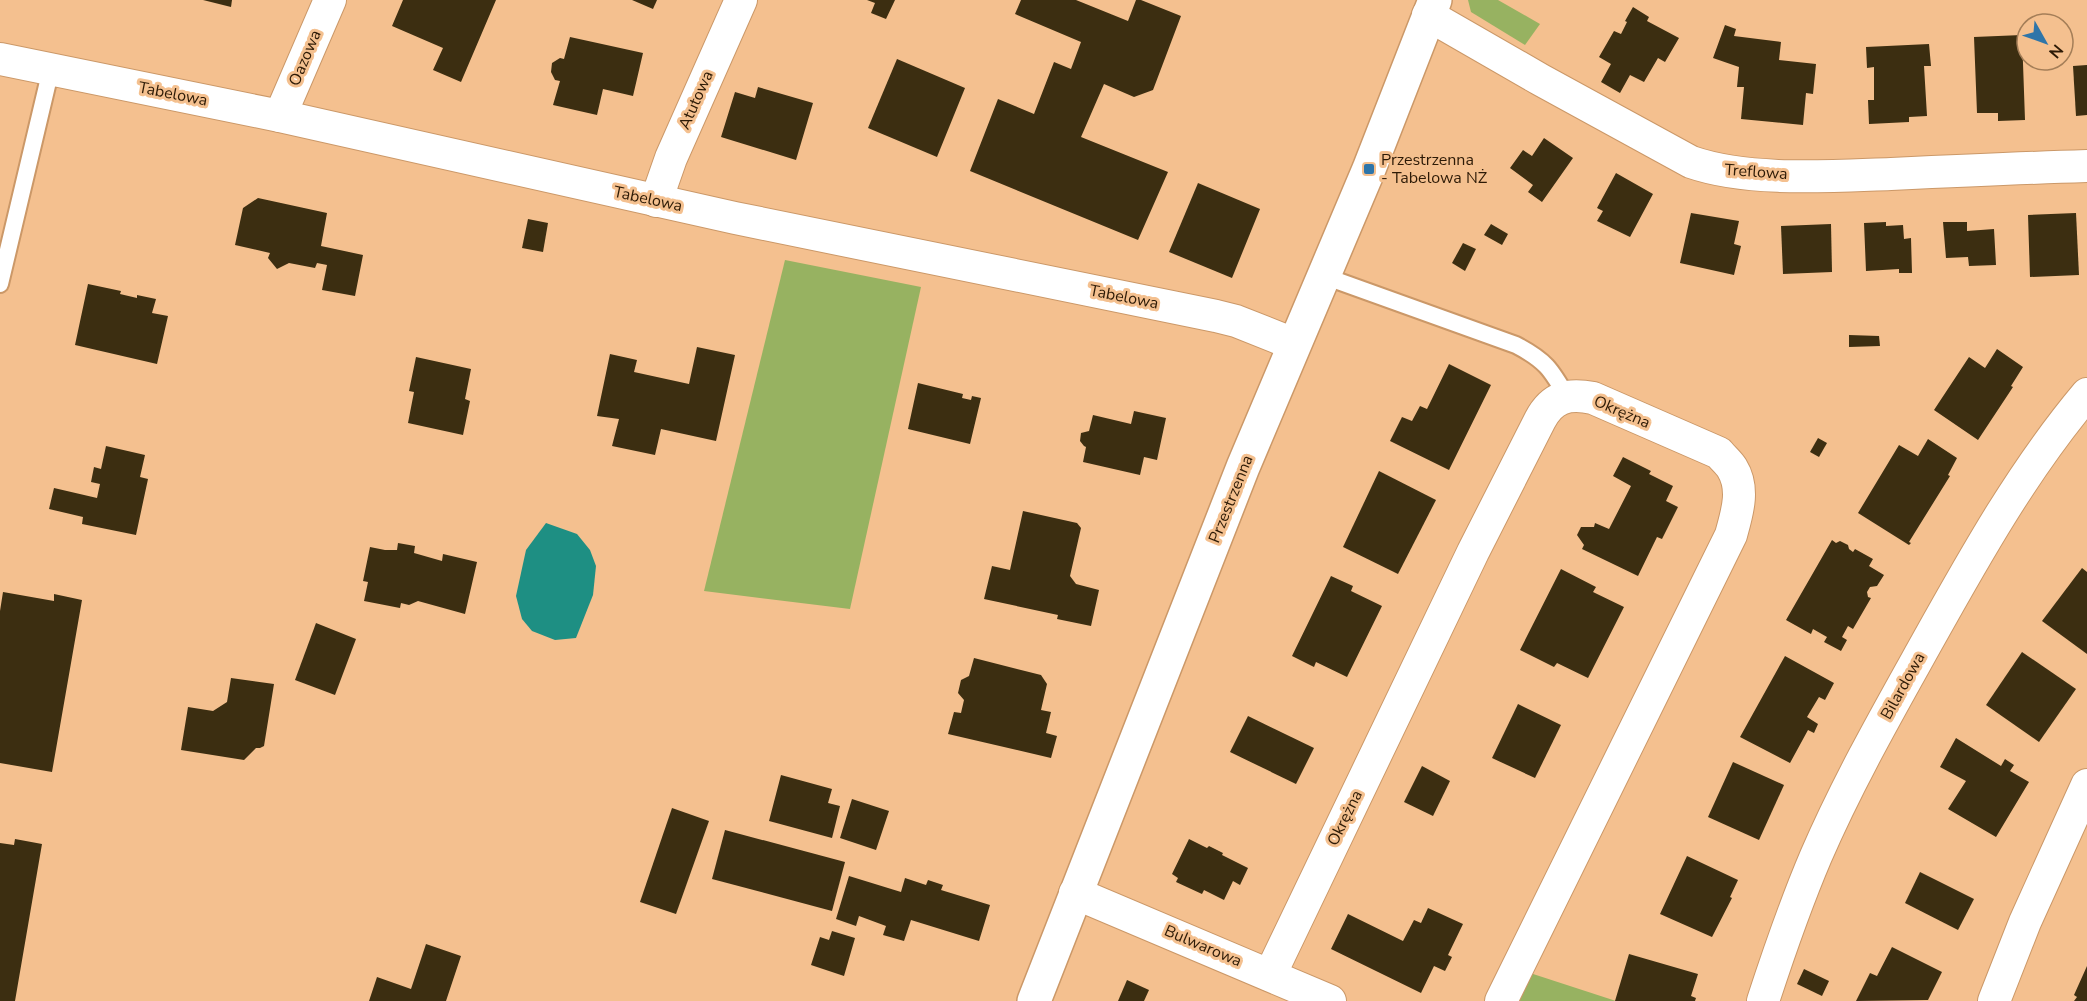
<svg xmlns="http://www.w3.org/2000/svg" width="2087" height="1001" viewBox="0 0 2087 1001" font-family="'Nunito Sans',sans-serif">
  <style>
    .green { fill: #97b261 }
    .water { fill: #1e8f83 }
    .building { fill: #3c2e11 }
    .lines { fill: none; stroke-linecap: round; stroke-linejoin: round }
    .lane-casing { stroke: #cb9868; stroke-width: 20 }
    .street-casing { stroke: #cb9868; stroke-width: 34 }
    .secondary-casing { stroke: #cb9868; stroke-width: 36 }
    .lane { stroke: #fff; stroke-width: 16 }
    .street { stroke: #fff; stroke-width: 32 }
    .secondary { stroke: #fff; stroke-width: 33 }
    .poi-dot { fill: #2e75a9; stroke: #f4c08f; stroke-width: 2 }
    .labels { text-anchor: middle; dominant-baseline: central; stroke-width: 6; stroke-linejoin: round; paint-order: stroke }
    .street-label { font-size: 16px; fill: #2d1a06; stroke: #f4c08f }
    .poi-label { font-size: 16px; fill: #2d1a06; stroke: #f4c08f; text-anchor: start }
  </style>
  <rect width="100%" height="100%" fill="#f4c08f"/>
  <g class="green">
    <polygon points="1468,0 1498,0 1540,24 1525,45 1471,12"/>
    <polygon points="785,260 921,287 850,609 704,591"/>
    <polygon points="1530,973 1616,1001 1518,1001"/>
  </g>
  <polygon class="water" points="546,523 577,534 590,550 596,566 593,595 576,638 555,640 532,631 522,619 516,596 526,550"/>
  <g class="building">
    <polygon points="203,0 232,0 231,7"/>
    <polygon points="403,0 496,0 461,82 433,70 443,48 392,26"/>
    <polygon points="632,0 657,0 653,9"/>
    <polygon points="867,0 895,0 886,19 871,13 875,3"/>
    <polygon points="1021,0 1076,0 1128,21 1136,0 1141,0 1181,16 1153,90 1134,97 1104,84 1081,137 1168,172 1138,240 970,171 998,99 1034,114 1054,62 1071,69 1081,42 1015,14"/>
    <polygon points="1633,7 1649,17 1647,21 1679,38 1665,62 1658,58 1644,82 1630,75 1620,93 1601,82 1611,64 1599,57 1614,31 1621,34 1627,22 1625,21"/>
    <polygon points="1725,25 1736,29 1734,36 1781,42 1779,60 1816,64 1813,94 1806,93 1803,125 1741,119 1744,87 1737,87 1739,67 1713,58"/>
    <polygon points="2022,35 2025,120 1998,121 1998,113 1977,113 1974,37"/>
    <polygon points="570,37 643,53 633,96 603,89 597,115 553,105 560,81 555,80 551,72 552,63 560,58 564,59"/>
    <polygon points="1929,44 1931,66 1924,66 1927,116 1909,117 1909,122 1869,124 1868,100 1874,100 1874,67 1867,68 1866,47"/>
    <polygon points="897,59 965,88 937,157 868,128"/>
    <polygon points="2087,65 2087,115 2076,116 2073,66"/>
    <polygon points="758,87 813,103 796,160 721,137 735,92 755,98"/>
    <polygon points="1544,138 1573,158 1542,202 1528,192 1533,185 1510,168 1523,150 1532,156"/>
    <polygon points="1616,173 1653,194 1630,237 1597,221 1603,211 1597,208"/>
    <polygon points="1198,183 1260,209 1232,278 1169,252"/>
    <polygon points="258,198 327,213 321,246 363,255 355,296 322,290 327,265 317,263 315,268 289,263 277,269 268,258 270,253 235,245 243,208"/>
    <polygon points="1691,213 1739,221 1734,244 1741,246 1734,275 1680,263"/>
    <polygon points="2076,213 2079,275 2030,277 2028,215"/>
    <polygon points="528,219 548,223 543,252 522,248"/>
    <polygon points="1886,222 1886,226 1903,225 1904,239 1911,238 1912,273 1899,273 1899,269 1866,271 1864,223"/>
    <polygon points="1943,222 1967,222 1967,231 1994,229 1996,265 1969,266 1968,257 1946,258"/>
    <polygon points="1491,224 1508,234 1502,245 1484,235"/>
    <polygon points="1831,224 1832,272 1783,274 1781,226"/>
    <polygon points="1463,243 1476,249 1465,271 1452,263"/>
    <polygon points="88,284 121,291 120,294 137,298 137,295 156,299 152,313 168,316 157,364 75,345"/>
    <polygon points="1849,335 1879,336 1880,346 1849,347"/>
    <polygon points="697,347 735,355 716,441 661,429 655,455 612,446 619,419 597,416 610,354 637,360 634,372 689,384"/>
    <polygon points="1997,349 2023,367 2011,386 2013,387 1978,440 1934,410 1969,357 1985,368"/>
    <polygon points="416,357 471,369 465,399 470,401 463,435 408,423 414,392 409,391"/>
    <polygon points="1449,364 1491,385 1449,470 1390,441 1402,417 1412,421 1420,406 1427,409"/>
    <polygon points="918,383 963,394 962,398 971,400 972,396 981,398 970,444 908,429"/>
    <polygon points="1134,411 1166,418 1157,460 1144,457 1140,475 1083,462 1086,447 1084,446 1080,441 1081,433 1089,431 1093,415 1131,424"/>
    <polygon points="1818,438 1827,443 1819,457 1810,452"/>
    <polygon points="1928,439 1957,458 1948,475 1950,476 1909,542 1911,543 1909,545 1858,513 1899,445 1918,456"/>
    <polygon points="106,446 145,455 140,477 148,479 136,535 82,524 83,517 49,509 54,488 97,498 100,484 91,482 94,467 101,469"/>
    <polygon points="1623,457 1651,471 1649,474 1673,486 1666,501 1678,507 1662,539 1657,537 1638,576 1582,549 1584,545 1577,535 1581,527 1594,527 1595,523 1609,529 1631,486 1613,476"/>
    <polygon points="1379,471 1436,500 1398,574 1343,547"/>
    <polygon points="1023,511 1077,523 1081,528 1070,576 1076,584 1099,590 1091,626 1057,619 1058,615 984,599 992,566 1010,570"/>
    <polygon points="1832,540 1836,543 1840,541 1848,545 1849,549 1853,552 1855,549 1873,559 1869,566 1884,575 1877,586 1870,587 1867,592 1868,597 1871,598 1853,629 1848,626 1842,637 1847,640 1841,651 1824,642 1827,637 1813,629 1811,634 1786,620"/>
    <polygon points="398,543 415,546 414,553 442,561 443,554 477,562 465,614 418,601 409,605 401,603 400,608 364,601 368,582 363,581 370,547 385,550 397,550"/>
    <polygon points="2082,568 2087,572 2087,654 2042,621"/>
    <polygon points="1561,569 1596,587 1593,592 1624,607 1588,678 1557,663 1554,667 1520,650"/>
    <polygon points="1331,576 1353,586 1351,591 1382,606 1347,677 1316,662 1314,667 1292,656"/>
    <polygon points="3,592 54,601 54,594 82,600 52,772 0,763 0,611"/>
    <polygon points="316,623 356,639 335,695 295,680"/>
    <polygon points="2022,652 2076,689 2039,742 1986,705"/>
    <polygon points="1785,656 1834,683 1825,700 1819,697 1807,717 1818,724 1814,733 1808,730 1790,763 1740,737"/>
    <polygon points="974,658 1041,675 1047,684 1041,710 1051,712 1046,733 1057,736 1051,758 948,734 954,712 961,713 964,700 958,693 961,680 969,676"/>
    <polygon points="231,678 274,684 264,746 260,748 256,748 244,760 181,750 188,707 213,711 227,702"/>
    <polygon points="1518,704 1561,725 1535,778 1492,758"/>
    <polygon points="1248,716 1314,748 1296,784 1230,752"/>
    <polygon points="1956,738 2001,766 2005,759 2014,765 2010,771 2029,782 1996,837 1948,809 1966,781 1940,767"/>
    <polygon points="1733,762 1784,785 1759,840 1708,817"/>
    <polygon points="1422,766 1450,781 1433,816 1404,802"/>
    <polygon points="781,775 832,789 828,803 840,806 832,838 769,821"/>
    <polygon points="852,799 889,811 876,850 840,838"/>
    <polygon points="672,808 709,821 676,914 640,902"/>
    <polygon points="725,830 845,862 832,911 712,879"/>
    <polygon points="15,839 42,844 15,1001 0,1001 0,843 14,845"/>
    <polygon points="1189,839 1207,848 1209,846 1223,853 1222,855 1248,868 1240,885 1233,881 1224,900 1204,890 1202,894 1176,882 1178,878 1172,874"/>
    <polygon points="1687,856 1738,880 1730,897 1732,898 1712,937 1660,914"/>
    <polygon points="1920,872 1974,899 1958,930 1905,903"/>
    <polygon points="849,876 901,892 905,878 926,885 928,880 943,885 941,890 990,905 979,941 911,920 904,941 883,935 886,926 859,916 856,926 836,919"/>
    <polygon points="1428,908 1463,924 1448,955 1452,957 1445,971 1434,966 1421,993 1331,949 1348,914 1403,941 1414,920 1421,923"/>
    <polygon points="832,931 855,938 844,976 811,965 820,937 829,940"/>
    <polygon points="426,944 461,956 446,1001 369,1001 377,977 411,989"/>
    <polygon points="1892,947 1942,972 1928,1000 1856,1001 1870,973 1877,976"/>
    <polygon points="1629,954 1698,974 1691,996 1696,998 1695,1001 1615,1001"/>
    <polygon points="2087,966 2087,1001 2074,1001 2077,997 2074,995"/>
    <polygon points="1804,969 1829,981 1822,996 1797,984"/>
    <polygon points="1127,980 1149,990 1144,1001 1118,1001"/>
  </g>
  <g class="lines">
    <g class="lane-casing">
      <g id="lane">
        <path d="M1324 276 1516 345C1545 360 1551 369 1567 397"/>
        <polyline points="0,284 51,69"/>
      </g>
    </g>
    <g class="street-casing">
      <g id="street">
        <path d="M1428 15 1541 80 1691 162C1749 182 1830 176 1891 174 1956 171 2022 168 2087 166"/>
        <polyline points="0,59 280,116 735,218 1216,316 1236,321 1294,344"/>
        <polyline points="280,116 330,0"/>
        <polyline points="656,201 671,158 741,0"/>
        <polyline points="1075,893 1330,1001"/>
        <path d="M1270 975 1473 552 1540 420C1552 397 1568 393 1593 398L1719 453C1723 458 1729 463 1732 468 1745 489 1737 513 1731 535L1501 1001"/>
        <path d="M1763 1001C1779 952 1796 903 1816 856 1848 782 1888 712 1927 642 1975 556 2023 470 2087 394"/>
        <polyline points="1994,1001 2025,922 2087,785"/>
      </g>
    </g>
    <g class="secondary-casing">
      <polyline id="secondary" points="1034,1001 1243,467 1369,169 1435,0"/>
    </g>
    <use href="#lane" class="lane"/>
    <use href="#street" class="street"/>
    <use href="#secondary" class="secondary"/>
  </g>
  <rect class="poi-dot" x="1363" y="163" width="12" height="12" rx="3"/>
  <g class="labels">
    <g class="street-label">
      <text transform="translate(305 58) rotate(-67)">Oazowa</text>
      <text transform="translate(173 94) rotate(11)">Tabelowa</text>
      <text transform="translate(696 100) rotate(-66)">Atutowa</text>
      <text transform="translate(1756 172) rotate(4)">Treflowa</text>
      <text transform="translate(648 199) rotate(12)">Tabelowa</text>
      <text transform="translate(1124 297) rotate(11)">Tabelowa</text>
      <text transform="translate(1622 412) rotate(23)">Okrężna</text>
      <text transform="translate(1231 499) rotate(-68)">Przestrzenna</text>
      <text transform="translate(1903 686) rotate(-61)">Bilardowa</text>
      <text transform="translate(1345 818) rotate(-64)">Okrężna</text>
      <text transform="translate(1203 946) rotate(23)">Bulwarowa</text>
    </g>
    <g class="poi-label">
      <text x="1381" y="160">Przestrzenna<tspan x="1381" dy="18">- Tabelowa NŻ</tspan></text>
    </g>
  </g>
  <g transform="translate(2045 42) rotate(130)"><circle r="28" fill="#f4c08f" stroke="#a47e58" stroke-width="1.5"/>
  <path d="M0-4.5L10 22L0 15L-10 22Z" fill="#2e75a9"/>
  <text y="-9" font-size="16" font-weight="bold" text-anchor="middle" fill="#2d1a06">N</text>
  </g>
</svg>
